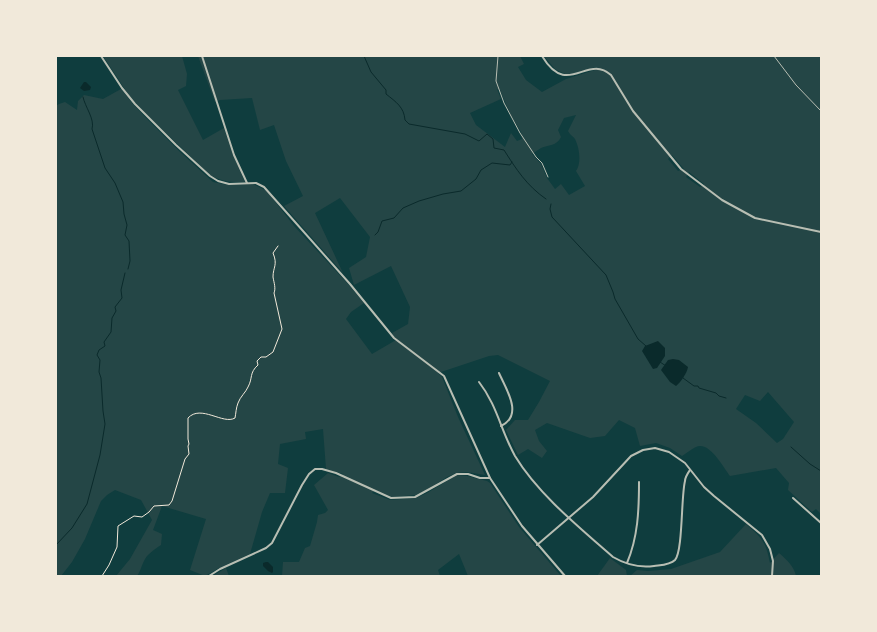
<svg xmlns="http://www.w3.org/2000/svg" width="877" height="632" viewBox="0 0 877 632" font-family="Helvetica,sans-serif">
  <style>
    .green { fill: #244646; fill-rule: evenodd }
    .water { fill: #0a2a2b }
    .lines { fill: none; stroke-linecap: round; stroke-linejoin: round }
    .stream { stroke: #0a2a2b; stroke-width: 1 }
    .path { stroke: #f1e9da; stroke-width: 1 }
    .service { stroke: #b8beb3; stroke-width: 1 }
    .minor { stroke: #b8beb3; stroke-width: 2 }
  </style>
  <rect width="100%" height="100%" fill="#0f3d3e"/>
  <g class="green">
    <path d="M103 56H182L187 74 186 86 178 90 203 140 224 128 233 155 245 182C231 182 222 182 210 175L146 114 128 94Z"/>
    <path d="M198 56H520L524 64 518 67 526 80 542 92 566 79 595 70 596 67 567 75 555 69 544 56H821V514L816 509 812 512 788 490 789 483 776 468 730 476C724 468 711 444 699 446 694 447 687 453 682 456L670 448 656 443 640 446 635 428 619 420 605 436 590 438 547 423 535 430 539 441 547 451 542 458 528 449 518 455 506 430 515 420H528L539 402 550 381 498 355 489 356 438 373 442 377 458 417 485 475 467 472 456 473 447 477 427 490 416 495 392 497 375 490 372 493 390 500 416 498 427 493 457 475 467 476 487 481 490 483 519 527 561 576H468L459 554 438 570 440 576H282L283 562H299L305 548 310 546 317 522 318 515 325 513 328 510 314 485 328 473 339 477 343 474 326 469 323 429 305 432 306 439 280 444 278 464 288 468 285 493H270L262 512 250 554 219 568 205 576 190 570 206 519 162 506 153 530 162 534 161 545C155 549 147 554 144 561 141 567 141 570 137 576H116L130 559 152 520 141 500 115 490 107 495 101 501 85 539 72 562 61 576H56V106L59 104 65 102 77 110 78 101 84 95 103 99 121 89 133 104 146 118 180 152 213 182 228 185 253 184 267 191 294 226 349 285 364 303 351 312 346 319 372 354 396 340 392 333 408 324 410 307 391 266 354 285 349 268 366 257 370 237 340 198 315 213 343 273 284 206 303 196 286 161 274 125 260 130 252 98 220 100 215 102ZM497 89 500 90 511 116 521 132 522 139 517 141 511 133 505 147 476 125 470 113 501 99ZM576 115 568 131C570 135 573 136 575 139 579 147 582 162 576 171L585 186 569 195 561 184 555 189 547 178 541 164 532 154C535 152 538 150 541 148 548 145 557 146 561 137L558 130 564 118ZM672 155 684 169 678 171 668 159ZM689 172 704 184V185L700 187 686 177ZM768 392 794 422 783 439 777 443 756 423 736 409 745 395 760 401Z"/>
    <path d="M746 524C762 538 766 542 770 563L779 553C787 560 794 566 796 576H630L637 570 648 571 671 569 720 552Z"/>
    <polygon points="610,558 626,570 627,576 597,576"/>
    <polygon points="226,568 229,576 213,576"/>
  </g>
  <g class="water">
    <polygon points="84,82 86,82 91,87 90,90 84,91 80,88"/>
    <polygon points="658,341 665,348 665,356 657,368 653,369 642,351 645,346"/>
    <path d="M673 359 679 360 688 367C687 373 681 382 676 386L670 382 661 370 668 360Z"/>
    <polygon points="266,562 268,562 273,567 273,572 272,573 268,571 263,566 263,563"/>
  </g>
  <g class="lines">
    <g class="stream">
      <path d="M364 56 371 72 386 90V94C396 102 404 107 405 120L409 124 465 134 479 141 487 134 493 139 494 148 504 150C516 169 527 186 546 199"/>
      <path d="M83 97C85 107 95 119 92 129L105 168 115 183 123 202 124 214 127 225 125 235 129 241 130 261 128 269"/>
      <polyline points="551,204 550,209 552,217 606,275 613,292 615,299 638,339 646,346"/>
      <polyline points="375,235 378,232 382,221 394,218 403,208 419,201 443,194 461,191 476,179 481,170 492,163 510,165 512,162"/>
      <polyline points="660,362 666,366"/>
      <polyline points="683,378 694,386 698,386 699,388 716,393 719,396 726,398"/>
      <polyline points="791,447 810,464 821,471"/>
      <polyline points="56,545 72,528 87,504 100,455 105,424 103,411 101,378 99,372 100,360 97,355 99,350 105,346 104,342 111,332 112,318 116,311 115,307 122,298 121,290 125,273"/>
    </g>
    <path class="path" d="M102 576 109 565 117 547 118 526 134 516 142 517 149 512 154 506 169 505 172 501 185 459 189 454 188 446 189 444 188 439V418C201 404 223 425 235 418 236 413 236 408 238 403 240 397 246 392 248 387 253 378 249 373 258 365L257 361 261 357H266L273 352 282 329 274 293C276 288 274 283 273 277 273 267 278 265 273 253L278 246"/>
    <g class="service">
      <polyline points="498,56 496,81 504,103 520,133 536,157 542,163 548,177"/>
      <polyline points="774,56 796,85 821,111"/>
    </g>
    <g class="minor">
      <polyline points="101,56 122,88 135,104 176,145 210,176 218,181 229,184 256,183 264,187 350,284 394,338 444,376 490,478 522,526 565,576"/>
      <polyline points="202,56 234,155 247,183"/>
      <path d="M542 56C568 99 587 53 611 75L633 111 681 169 722 200 755 218 821 232"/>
      <path d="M499 373C506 389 524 415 501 426"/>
      <path d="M479 382C497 405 501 431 515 456 538 494 580 528 613 557 625 564 640 568 654 566 661 565 670 565 675 560 683 551 681 496 685 481 685 477 688 473 690 470"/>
      <polyline points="793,498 821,523"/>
      <polyline points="537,545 593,497 631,456 643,450 655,448 669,452 685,463 704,487 714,496 762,535 770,549 773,561 772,576"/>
      <path d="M627 563C638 537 639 510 639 482"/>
      <polyline points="209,576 220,569 266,548 272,543 302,485 309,474 315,469 322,469 336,473 391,498 415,497 457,474 468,474 480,478 490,478"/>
    </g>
  </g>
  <rect width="877" height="632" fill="none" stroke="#f1e9da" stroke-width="114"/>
</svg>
